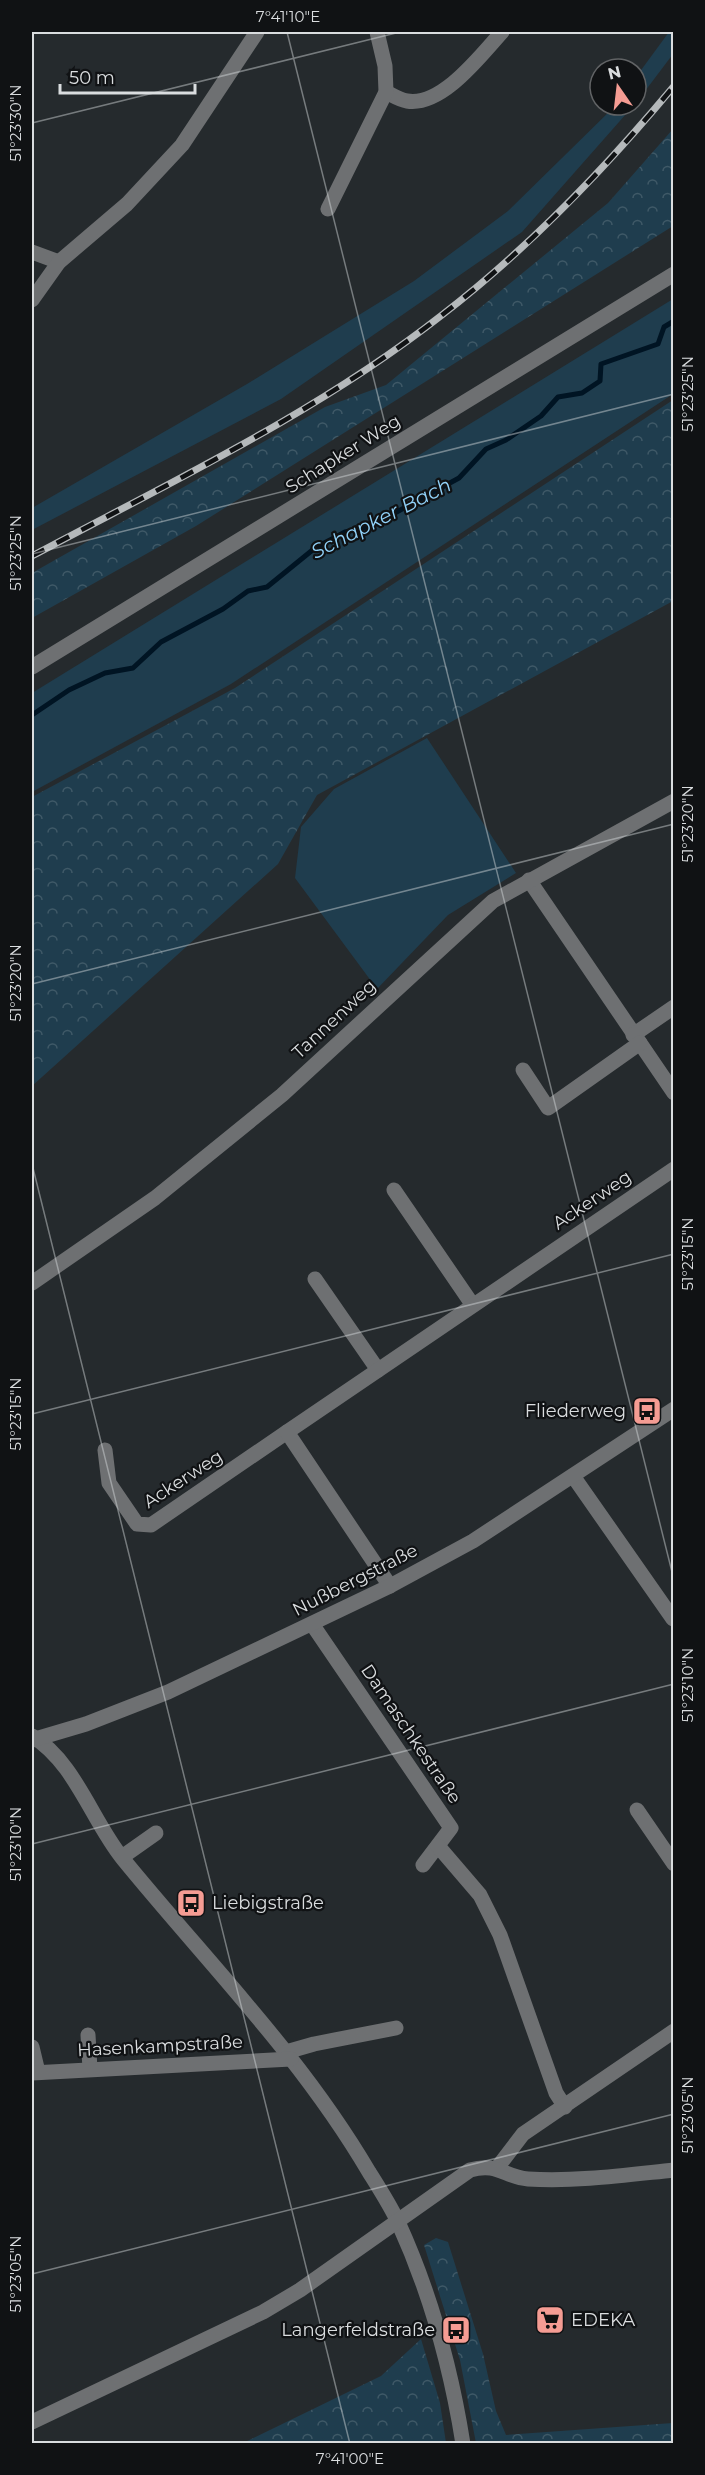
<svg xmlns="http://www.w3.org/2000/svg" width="705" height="2475" viewBox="0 0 705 2475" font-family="Montserrat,sans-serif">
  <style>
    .green { fill: #1f3d4e }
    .forest { fill: url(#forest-crowns) }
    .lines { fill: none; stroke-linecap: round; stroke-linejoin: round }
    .stream { stroke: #001423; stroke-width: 5 }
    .minor { stroke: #6e7072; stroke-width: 15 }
    .rail-casing { stroke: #b5b9bb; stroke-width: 7 }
    .rail { stroke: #101214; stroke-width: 4.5; stroke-dasharray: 14; stroke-linecap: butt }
    .ticks { fill: none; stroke: #dadddf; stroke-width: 1.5; stroke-opacity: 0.45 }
    .labels { text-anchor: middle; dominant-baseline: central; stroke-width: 4.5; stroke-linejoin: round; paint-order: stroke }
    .street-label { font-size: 18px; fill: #dadddf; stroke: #101214 }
    .poi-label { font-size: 18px; fill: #dadddf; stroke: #101214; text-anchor: end }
    .water-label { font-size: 20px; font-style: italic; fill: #91d2f9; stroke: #101214 }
    .neatline { fill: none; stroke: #dadddf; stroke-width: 2 }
    .ticks-label { font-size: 15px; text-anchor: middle; fill: #dadddf }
  </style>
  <defs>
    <pattern id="forest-crowns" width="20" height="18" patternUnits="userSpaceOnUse" patternTransform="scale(1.5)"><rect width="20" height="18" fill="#1f3d4e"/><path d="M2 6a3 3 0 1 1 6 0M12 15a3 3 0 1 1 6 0" fill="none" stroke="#3f5967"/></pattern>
  </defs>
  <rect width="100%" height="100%" fill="#252a2d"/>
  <g class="green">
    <polygon points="669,32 673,32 673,54 636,103 636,77"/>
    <polygon points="616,105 634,105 522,232 281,399 32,530 32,508 247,384 414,281 508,211"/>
    <polygon points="673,299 673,394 231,684 32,792 32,693"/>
    <polygon points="427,738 516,873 448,915 377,989 295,878 301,827 334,789"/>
  </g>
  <g class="forest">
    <polygon points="673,129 673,226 196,526 32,618 32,573 325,407 386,385 608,203"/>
    <polygon points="673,400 673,601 317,795 278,864 32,1086 32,797 235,688"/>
    <polygon points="436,2238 448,2242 483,2354 496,2411 506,2435 673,2423 673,2443 476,2443 460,2360 424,2245"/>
    <polygon points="421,2339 440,2403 446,2443 243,2443 381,2376"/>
  </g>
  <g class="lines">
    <polyline class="stream" points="32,715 69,690 105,673 133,668 161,642 223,609 248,591 267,587 315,548 345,532 371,526 459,478 486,449 506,440 541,416 558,397 582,393 600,381 601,364 658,344 664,327 674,321"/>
    <g class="minor">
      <path d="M386 92C392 95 400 100 407 101 442 107 481 55 502 32"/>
      <polyline points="328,209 386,92 385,66 377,32"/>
      <polyline points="32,252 59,262"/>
      <polyline points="32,300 59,262 127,204 182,145 257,32"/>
      <polyline points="32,667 674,274"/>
      <polyline points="529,880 674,1093"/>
      <polyline points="633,1035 674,1007"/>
      <polyline points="523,1070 548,1108 640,1043"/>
      <polyline points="394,1190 472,1304"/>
      <polyline points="315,1279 378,1370"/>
      <polyline points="32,1283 155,1198 282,1095 493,901 674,801"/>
      <polyline points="105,1450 109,1483 137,1524 151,1525 287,1432"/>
      <polyline points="573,1476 673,1619"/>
      <polyline points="390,1586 287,1432 674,1169"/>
      <polyline points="312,1624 451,1828 423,1865"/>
      <path d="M32 1736C75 1762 92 1821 123 1859 207 1962 301 2056 369 2172 379 2188 390 2205 398 2222 430 2292 451 2368 463 2444"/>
      <polyline points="32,1740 86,1724 168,1692 390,1586 473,1541 674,1409"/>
      <polyline points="637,1810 674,1864"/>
      <polyline points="438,1846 480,1895 500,1935 556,2093 565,2107"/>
      <polyline points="122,1857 156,1833"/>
      <polyline points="88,2035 90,2069"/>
      <polyline points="32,2047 38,2072"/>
      <polyline points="286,2052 314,2044 396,2028"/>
      <polyline points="32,2073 291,2059"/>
      <polyline points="497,2168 523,2134 674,2031"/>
      <path d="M32 2422 263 2312 300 2290 470 2170C498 2162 504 2177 528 2179 576 2182 626 2175 674 2170"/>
    </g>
    <g class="rail-casing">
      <path id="rail" d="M32 556C171 482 317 413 442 315 529 248 604 170 674 86"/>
    </g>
    <use href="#rail" class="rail"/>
  </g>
  <path class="ticks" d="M287 32 674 1580M32 123 400 32M32 554 674 394M32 984 674 824M32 1164 350 2444M32 1414 674 1254M32 1844 674 1684M32 2274 674 2114"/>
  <defs>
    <g id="bus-square" transform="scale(1.5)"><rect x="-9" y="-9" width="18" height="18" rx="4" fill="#f59c93" stroke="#101214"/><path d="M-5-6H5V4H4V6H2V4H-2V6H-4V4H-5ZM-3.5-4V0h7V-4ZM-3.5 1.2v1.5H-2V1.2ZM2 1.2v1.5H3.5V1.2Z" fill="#111"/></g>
    <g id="supermarket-square" transform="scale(1.5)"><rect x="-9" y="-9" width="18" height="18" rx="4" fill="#f59c93" stroke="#101214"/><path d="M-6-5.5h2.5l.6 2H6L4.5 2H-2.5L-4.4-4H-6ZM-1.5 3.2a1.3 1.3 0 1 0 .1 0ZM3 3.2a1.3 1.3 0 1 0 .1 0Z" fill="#111"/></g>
  </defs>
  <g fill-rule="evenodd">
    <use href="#bus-square" x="647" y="1411"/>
    <use href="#bus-square" x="191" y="1903"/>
    <use href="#supermarket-square" x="550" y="2320"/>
    <use href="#bus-square" x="456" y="2330"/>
  </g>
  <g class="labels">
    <g class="street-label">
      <text transform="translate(343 454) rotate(-32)">Schapker Weg</text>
      <text transform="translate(334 1019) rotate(-43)">Tannenweg</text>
      <text transform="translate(592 1200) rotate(-34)">Ackerweg</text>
      <text transform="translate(183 1479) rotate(-33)">Ackerweg</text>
      <text transform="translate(355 1580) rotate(-27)">Nußbergstraße</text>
      <text transform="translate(411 1734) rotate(56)">Damaschkestraße</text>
      <text transform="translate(160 2046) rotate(-3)">Hasenkampstraße</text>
    </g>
    <g class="poi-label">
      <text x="626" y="1411">Fliederweg</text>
      <text x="212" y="1903" text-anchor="start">Liebigstraße</text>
      <text x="571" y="2320" text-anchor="start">EDEKA</text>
      <text x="435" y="2330">Langerfeldstraße</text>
    </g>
    <g class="water-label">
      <text transform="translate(381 518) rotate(-27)">Schapker Bach</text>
    </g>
  </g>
  <rect width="705" height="2475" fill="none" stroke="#101214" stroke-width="66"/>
  <g transform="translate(618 87) rotate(346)"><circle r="28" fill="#101214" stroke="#616365" stroke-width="1.5"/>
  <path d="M0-4.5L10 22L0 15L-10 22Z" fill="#f59c93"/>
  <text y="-9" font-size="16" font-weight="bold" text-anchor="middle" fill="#dadddf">N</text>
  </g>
  <path d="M60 84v9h135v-9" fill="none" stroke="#dadddf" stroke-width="3"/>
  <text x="69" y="84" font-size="18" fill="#dadddf" stroke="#101214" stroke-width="4.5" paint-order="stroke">50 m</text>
  <rect x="33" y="33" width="639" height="2409" class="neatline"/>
  <g class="ticks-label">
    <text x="288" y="22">7°41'10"E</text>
    <text transform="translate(16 123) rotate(-90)" y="5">51°23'30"N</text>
    <text transform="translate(688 394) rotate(-90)" y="5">51°23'25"N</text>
    <text transform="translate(16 553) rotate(-90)" y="5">51°23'25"N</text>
    <text transform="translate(688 824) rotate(-90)" y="5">51°23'20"N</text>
    <text transform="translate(16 983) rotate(-90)" y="5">51°23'20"N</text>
    <text transform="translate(688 1254) rotate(-90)" y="5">51°23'15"N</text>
    <text transform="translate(16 1414) rotate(-90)" y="5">51°23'15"N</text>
    <text transform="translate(688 1685) rotate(-90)" y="5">51°23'10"N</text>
    <text transform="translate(16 1844) rotate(-90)" y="5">51°23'10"N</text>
    <text transform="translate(688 2115) rotate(-90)" y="5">51°23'05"N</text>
    <text transform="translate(16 2274) rotate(-90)" y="5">51°23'05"N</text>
    <text x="350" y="2464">7°41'00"E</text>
  </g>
</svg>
